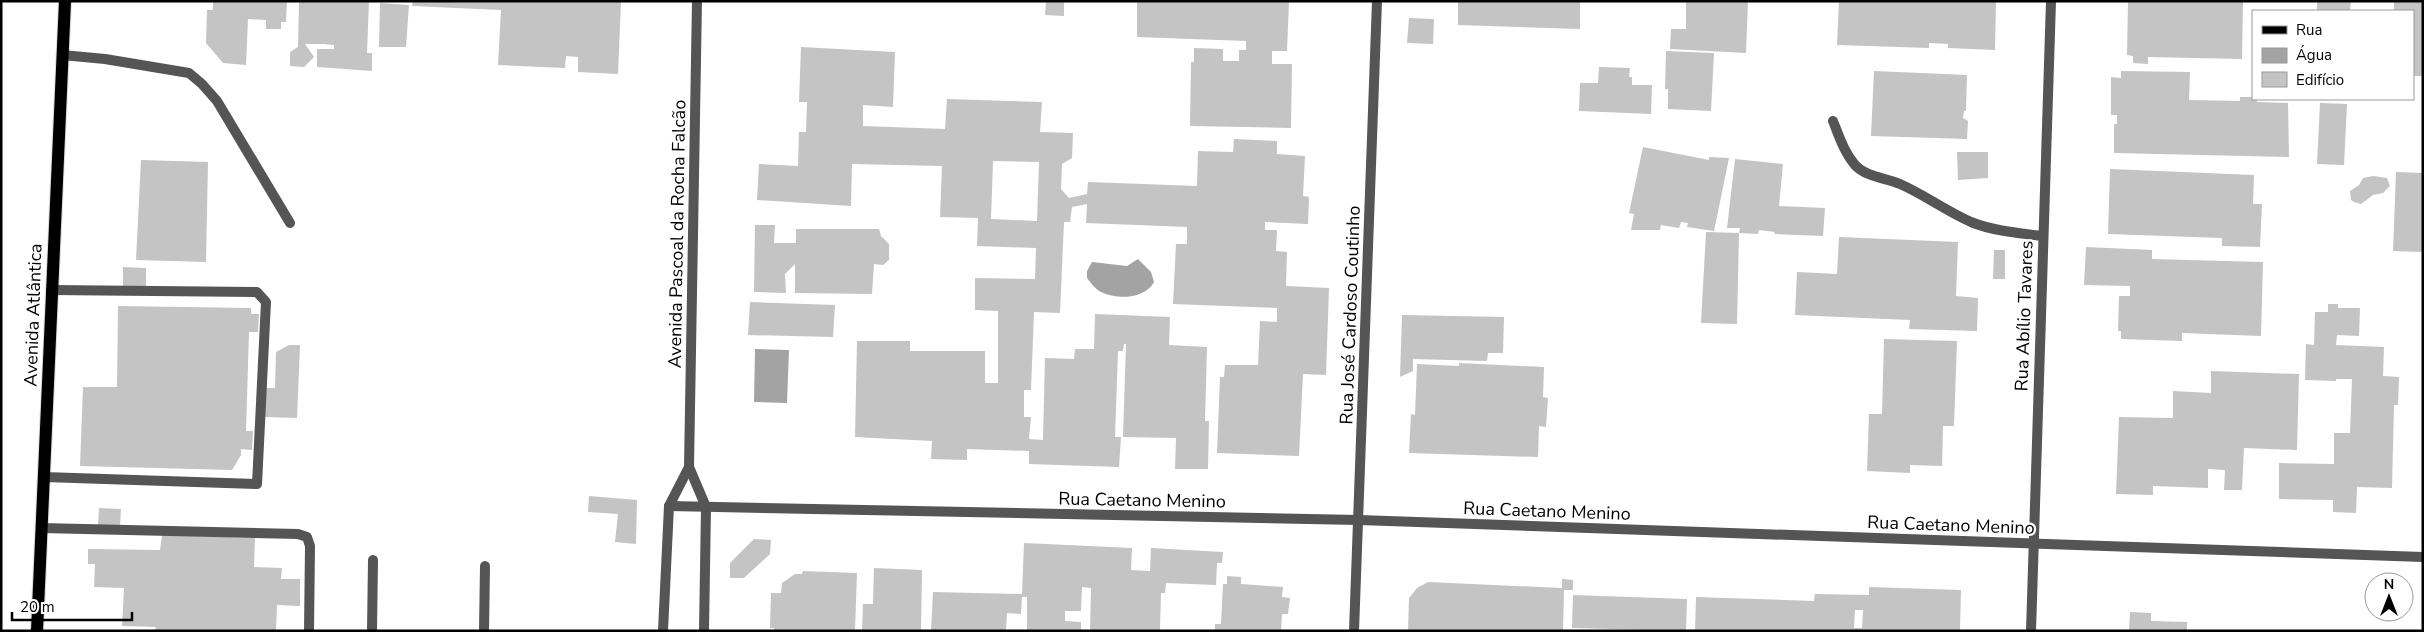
<svg xmlns="http://www.w3.org/2000/svg" width="2424" height="632" viewBox="0 0 2424 632" font-family="'Nunito Sans',sans-serif">
  <style>
    .water { fill: #a3a3a3 }
    .building { fill: #c4c4c4; fill-rule: evenodd }
    .lines { fill: none; stroke-linecap: round; stroke-linejoin: round }
    .primary-casing { stroke: #dbdbdb; stroke-width: 14 }
    .service { stroke: #555; stroke-width: 10 }
    .minor { stroke: #555; stroke-width: 10 }
    .primary { stroke: #000; stroke-width: 12 }
    .labels { text-anchor: middle; dominant-baseline: central; stroke-width: 4.5; stroke-linejoin: round; paint-order: stroke }
    .street-label { font-size: 18px; fill: #000; stroke: #fff }
  </style>
  <rect width="100%" height="100%" fill="#fff"/>
  <g class="water">
    <path d="M1138 259 1151 272 1154 282C1145 299 1117 300 1101 292 1095 289 1091 283 1087 278V271L1092 262 1127 266Z"/>
    <polygon points="755,349 789,350 787,403 754,402"/>
  </g>
  <g class="building">
    <polygon points="213,1 287,1 286,22 281,22 281,29 266,29 266,20 248,19 246,65 223,63 206,43 207,10 213,10"/>
    <polygon points="299,1 369,1 367,53 372,53 372,71 317,67 317,49 334,49 334,45 324,44 305,44 314,57 304,67 290,66 290,52 298,47"/>
    <polygon points="413,1 621,1 618,74 578,72 578,57 566,56 565,68 498,65 501,10 412,6"/>
    <polygon points="1046,1 1064,1 1064,16 1045,15"/>
    <polygon points="1137,1 1289,1 1287,51 1272,51 1272,64 1292,64 1291,128 1190,126 1191,62 1194,62 1194,48 1223,49 1223,61 1239,61 1239,50 1246,50 1246,41 1137,37"/>
    <polygon points="1458,1 1580,1 1580,29 1458,25"/>
    <polygon points="1686,1 1748,1 1746,53 1670,49 1671,29 1686,29"/>
    <polygon points="1839,1 1996,1 1995,50 1948,48 1948,44 1929,43 1929,48 1837,45"/>
    <polygon points="2128,1 2243,1 2242,59 2148,57 2148,64 2133,63 2133,56 2127,55"/>
    <polygon points="2317,1 2351,1 2350,11 2317,11"/>
    <polygon points="2394,1 2423,2 2423,76 2413,76 2413,11 2394,11"/>
    <polygon points="380,3 409,5 406,47 379,47"/>
    <polygon points="1409,18 1434,19 1433,44 1407,43"/>
    <path d="M801 47 895 52 893 107 863 105V126L945 129 947 99 1042 102 1040 132 1073 133 1072 158 1062 164 1061 189 1069 198 1087 194 1088 182 1197 186 1198 151 1233 152 1234 139 1277 141V154L1305 156 1303 196 1309 197 1308 224 1265 222V230H1277L1276 251 1287 252 1286 286 1329 288 1326 375 1303 374 1299 456 1217 453 1220 377H1224L1225 365H1258L1260 321 1277 322V308L1173 304 1176 244H1187V227L1086 223 1087 204 1072 207 1070 222H1064L1060 313 1034 312 1031 390H1024V417H1031L1029 439 1043 440 1045 358 1074 359 1075 349H1094L1095 314 1170 317 1169 345 1207 347 1205 421H1209L1208 469H1175L1176 438 1123 437 1126 344H1124L1123 351H1118L1115 437H1121L1119 467 1029 464V451L967 449V460L931 459 932 441 855 437 857 341H910V351H985V383H998V311L975 310V278L1035 279 1036 248 977 246 978 218 940 217 942 166 852 164 851 206 757 200 759 164 798 166 799 132H806L807 102H799ZM993 161 1039 162 1037 221 991 219Z"/>
    <polygon points="1666,51 1714,53 1711,111 1668,109 1668,89 1665,89"/>
    <polygon points="1599,67 1630,68 1629,77 1632,77 1632,85 1652,85 1651,114 1579,111 1580,83 1598,83"/>
    <polygon points="1874,71 1967,75 1966,111 1964,111 1963,118 1968,121 1967,139 1871,136"/>
    <polygon points="2121,71 2190,72 2189,100 2240,101 2240,97 2253,97 2257,99 2257,102 2288,103 2289,157 2114,153 2114,124 2117,124 2117,115 2111,115 2111,77 2121,78"/>
    <polygon points="2320,103 2347,104 2344,165 2317,164"/>
    <polygon points="1643,147 1709,160 1709,157 1729,158 1714,231 1687,227 1688,223 1681,222 1679,228 1661,225 1660,230 1631,230 1634,214 1629,213"/>
    <polygon points="1957,152 1988,152 1988,178 1958,180"/>
    <polygon points="1735,159 1783,164 1779,206 1825,208 1823,236 1774,234 1775,232 1759,230 1758,234 1739,233 1740,228 1727,228"/>
    <polygon points="141,160 208,162 206,262 136,260"/>
    <polygon points="2110,169 2254,175 2253,204 2262,204 2260,247 2222,246 2222,238 2108,234"/>
    <polygon points="2396,172 2423,173 2423,252 2393,251"/>
    <polygon points="2373,176 2387,178 2390,186 2383,193 2373,195 2361,204 2354,202 2351,200 2350,191 2359,185 2363,178"/>
    <polygon points="755,225 775,225 774,243 796,243 796,229 879,229 881,236 889,244 889,260 883,265 874,264 872,294 795,293 795,264 785,274 786,293 754,292"/>
    <polygon points="1706,232 1739,233 1737,324 1701,323"/>
    <polygon points="1839,237 1958,242 1956,296 1978,298 1977,331 1909,329 1910,320 1795,315 1797,272 1837,274"/>
    <polygon points="2086,247 2152,250 2152,259 2263,262 2261,336 2182,333 2182,341 2121,339 2121,331 2118,331 2119,296 2130,296 2130,286 2084,285"/>
    <polygon points="1994,250 2005,250 2005,279 1993,279"/>
    <polygon points="123,267 146,268 146,287 123,287"/>
    <polygon points="750,302 835,305 833,337 748,335"/>
    <polygon points="2328,304 2338,304 2338,308 2360,308 2359,336 2337,335 2336,345 2384,347 2383,376 2399,377 2398,405 2394,405 2392,488 2357,487 2356,513 2333,512 2333,500 2279,499 2279,463 2334,464 2334,433 2350,433 2352,379 2336,379 2336,381 2305,380 2306,344 2314,345 2315,312 2328,312"/>
    <polygon points="118,306 251,308 251,314 259,314 258,332 249,332 246,431 253,431 252,450 241,449 241,455 232,470 80,466 83,387 117,387"/>
    <polygon points="1402,315 1504,317 1503,353 1488,353 1487,361 1413,359 1413,371 1400,377"/>
    <polygon points="1884,339 1957,341 1954,426 1943,426 1942,466 1910,465 1910,473 1867,471 1869,414 1882,414"/>
    <polygon points="289,345 300,345 297,418 265,417 265,388 275,388 276,352"/>
    <polygon points="1459,363 1544,367 1543,397 1548,398 1546,427 1539,426 1538,457 1409,453 1411,414 1415,415 1417,364 1459,366"/>
    <polygon points="2211,371 2299,374 2297,450 2244,448 2242,490 2224,490 2225,470 2208,469 2208,488 2153,486 2153,495 2116,494 2119,417 2173,418 2173,391 2211,393"/>
    <polygon points="589,496 637,500 636,544 615,542 618,514 588,512"/>
    <polygon points="99,508 121,509 120,526 98,525"/>
    <polygon points="162,535 255,538 254,567 282,568 281,579 300,579 300,606 277,605 276,630 155,631 156,627 122,626 124,588 94,587 95,564 88,564 88,549 160,550"/>
    <polygon points="754,539 771,540 770,554 744,578 730,578 730,563"/>
    <polygon points="1024,543 1132,548 1131,570 1150,571 1151,548 1223,552 1222,563 1217,563 1216,585 1166,583 1165,593 1161,593 1160,631 1090,631 1091,588 1082,587 1081,611 1065,611 1065,621 1081,622 1081,631 1027,631 1027,597 1022,597 1021,614 1007,613 1006,631 931,631 933,592 1022,594"/>
    <polygon points="874,568 922,570 921,631 862,631 863,604 873,604"/>
    <polygon points="803,571 857,573 855,631 774,631 774,628 770,628 771,593 781,593 782,583 795,574 802,574"/>
    <polygon points="1227,576 1241,577 1241,584 1283,587 1282,597 1290,598 1288,614 1282,614 1281,631 1215,631 1215,624 1221,624 1223,584 1227,584"/>
    <polygon points="1562,579 1573,580 1573,590 1564,590 1563,631 1408,631 1409,598 1417,588 1428,582 1562,588"/>
    <path d="M1869 587 1961 590 1960 631H1695L1696 597 1814 601 1815 594 1869 595ZM1855 610H1863L1862 628H1854Z"/>
    <polygon points="1573,595 1687,599 1686,631 1572,628"/>
    <polygon points="2130,612 2151,613 2151,621 2187,622 2187,631 2129,631"/>
  </g>
  <g class="lines">
    <g class="primary-casing">
      <polyline id="primary" points="37,631 65,1"/>
    </g>
    <g class="service">
      <polyline points="62,55 105,59 189,73 202,84 217,101 290,223"/>
      <path d="M1833 121C1839 136 1844 152 1855 165 1866 177 1886 178 1900 184 1925 195 1946 211 1971 222 1993 231 2019 233 2042 236"/>
      <polyline points="44,477 257,484 266,302 257,292 51,290"/>
      <polyline points="41,528 298,534 307,537 310,546 309,631"/>
      <polyline points="372,631 373,560"/>
      <polyline points="484,631 485,566"/>
    </g>
    <g class="minor">
      <polyline points="697,1 689,467 706,507 704,631"/>
      <polyline points="669,506 1359,520 2423,557"/>
      <polyline points="663,631 669,506 689,467"/>
      <polyline points="1354,631 1377,1"/>
      <polyline points="2031,631 2051,1"/>
    </g>
    <use href="#primary" class="primary"/>
  </g>
  <g class="labels">
    <g class="street-label">
      <text transform="translate(677 234) rotate(-89)">Avenida Pascoal da Rocha Falcão</text>
      <text transform="translate(33 315) rotate(-88)">Avenida Atlântica</text>
      <text transform="translate(1350 315) rotate(-88)">Rua José Cardoso Coutinho</text>
      <text transform="translate(2024 316) rotate(-88)">Rua Abílio Tavares</text>
      <text transform="translate(1142 500) rotate(1)">Rua Caetano Menino</text>
      <text transform="translate(1547 511) rotate(2)">Rua Caetano Menino</text>
      <text transform="translate(1951 525) rotate(2)">Rua Caetano Menino</text>
    </g>
  </g>
  <rect width="2424" height="632" fill="none" stroke="#000000" stroke-width="5"/>
  <rect x="2252" y="10" width="162" height="90" fill="#ffffff" stroke="#999999"/>
  <rect x="2262" y="26" width="25" height="8" fill="#000000" stroke="#999999"/>
  <text x="2296" y="35" font-size="15" fill="#000000">Rua</text>
  <rect x="2262" y="48" width="25" height="15" fill="#a3a3a3" stroke="#999999"/>
  <text x="2296" y="60" font-size="15" fill="#000000">Água</text>
  <rect x="2262" y="72" width="25" height="15" fill="#c4c4c4" stroke="#999999"/>
  <text x="2296" y="85" font-size="15" fill="#000000">Edifício</text>
  <g transform="translate(2389 597)"><circle r="24" fill="#ffffff" stroke="#999999"/>
  <path d="M0-4L9 19L0 12L-9 19Z" fill="#000000"/>
  <text y="-8" font-size="14" font-weight="bold" text-anchor="middle" fill="#000000">N</text>
  </g>
  <path d="M12 612v8h120v-8" fill="none" stroke="#000000" stroke-width="2.5"/>
  <text x="20" y="612" font-size="15" fill="#000000" stroke="#ffffff" stroke-width="4" paint-order="stroke">20 m</text>
</svg>
